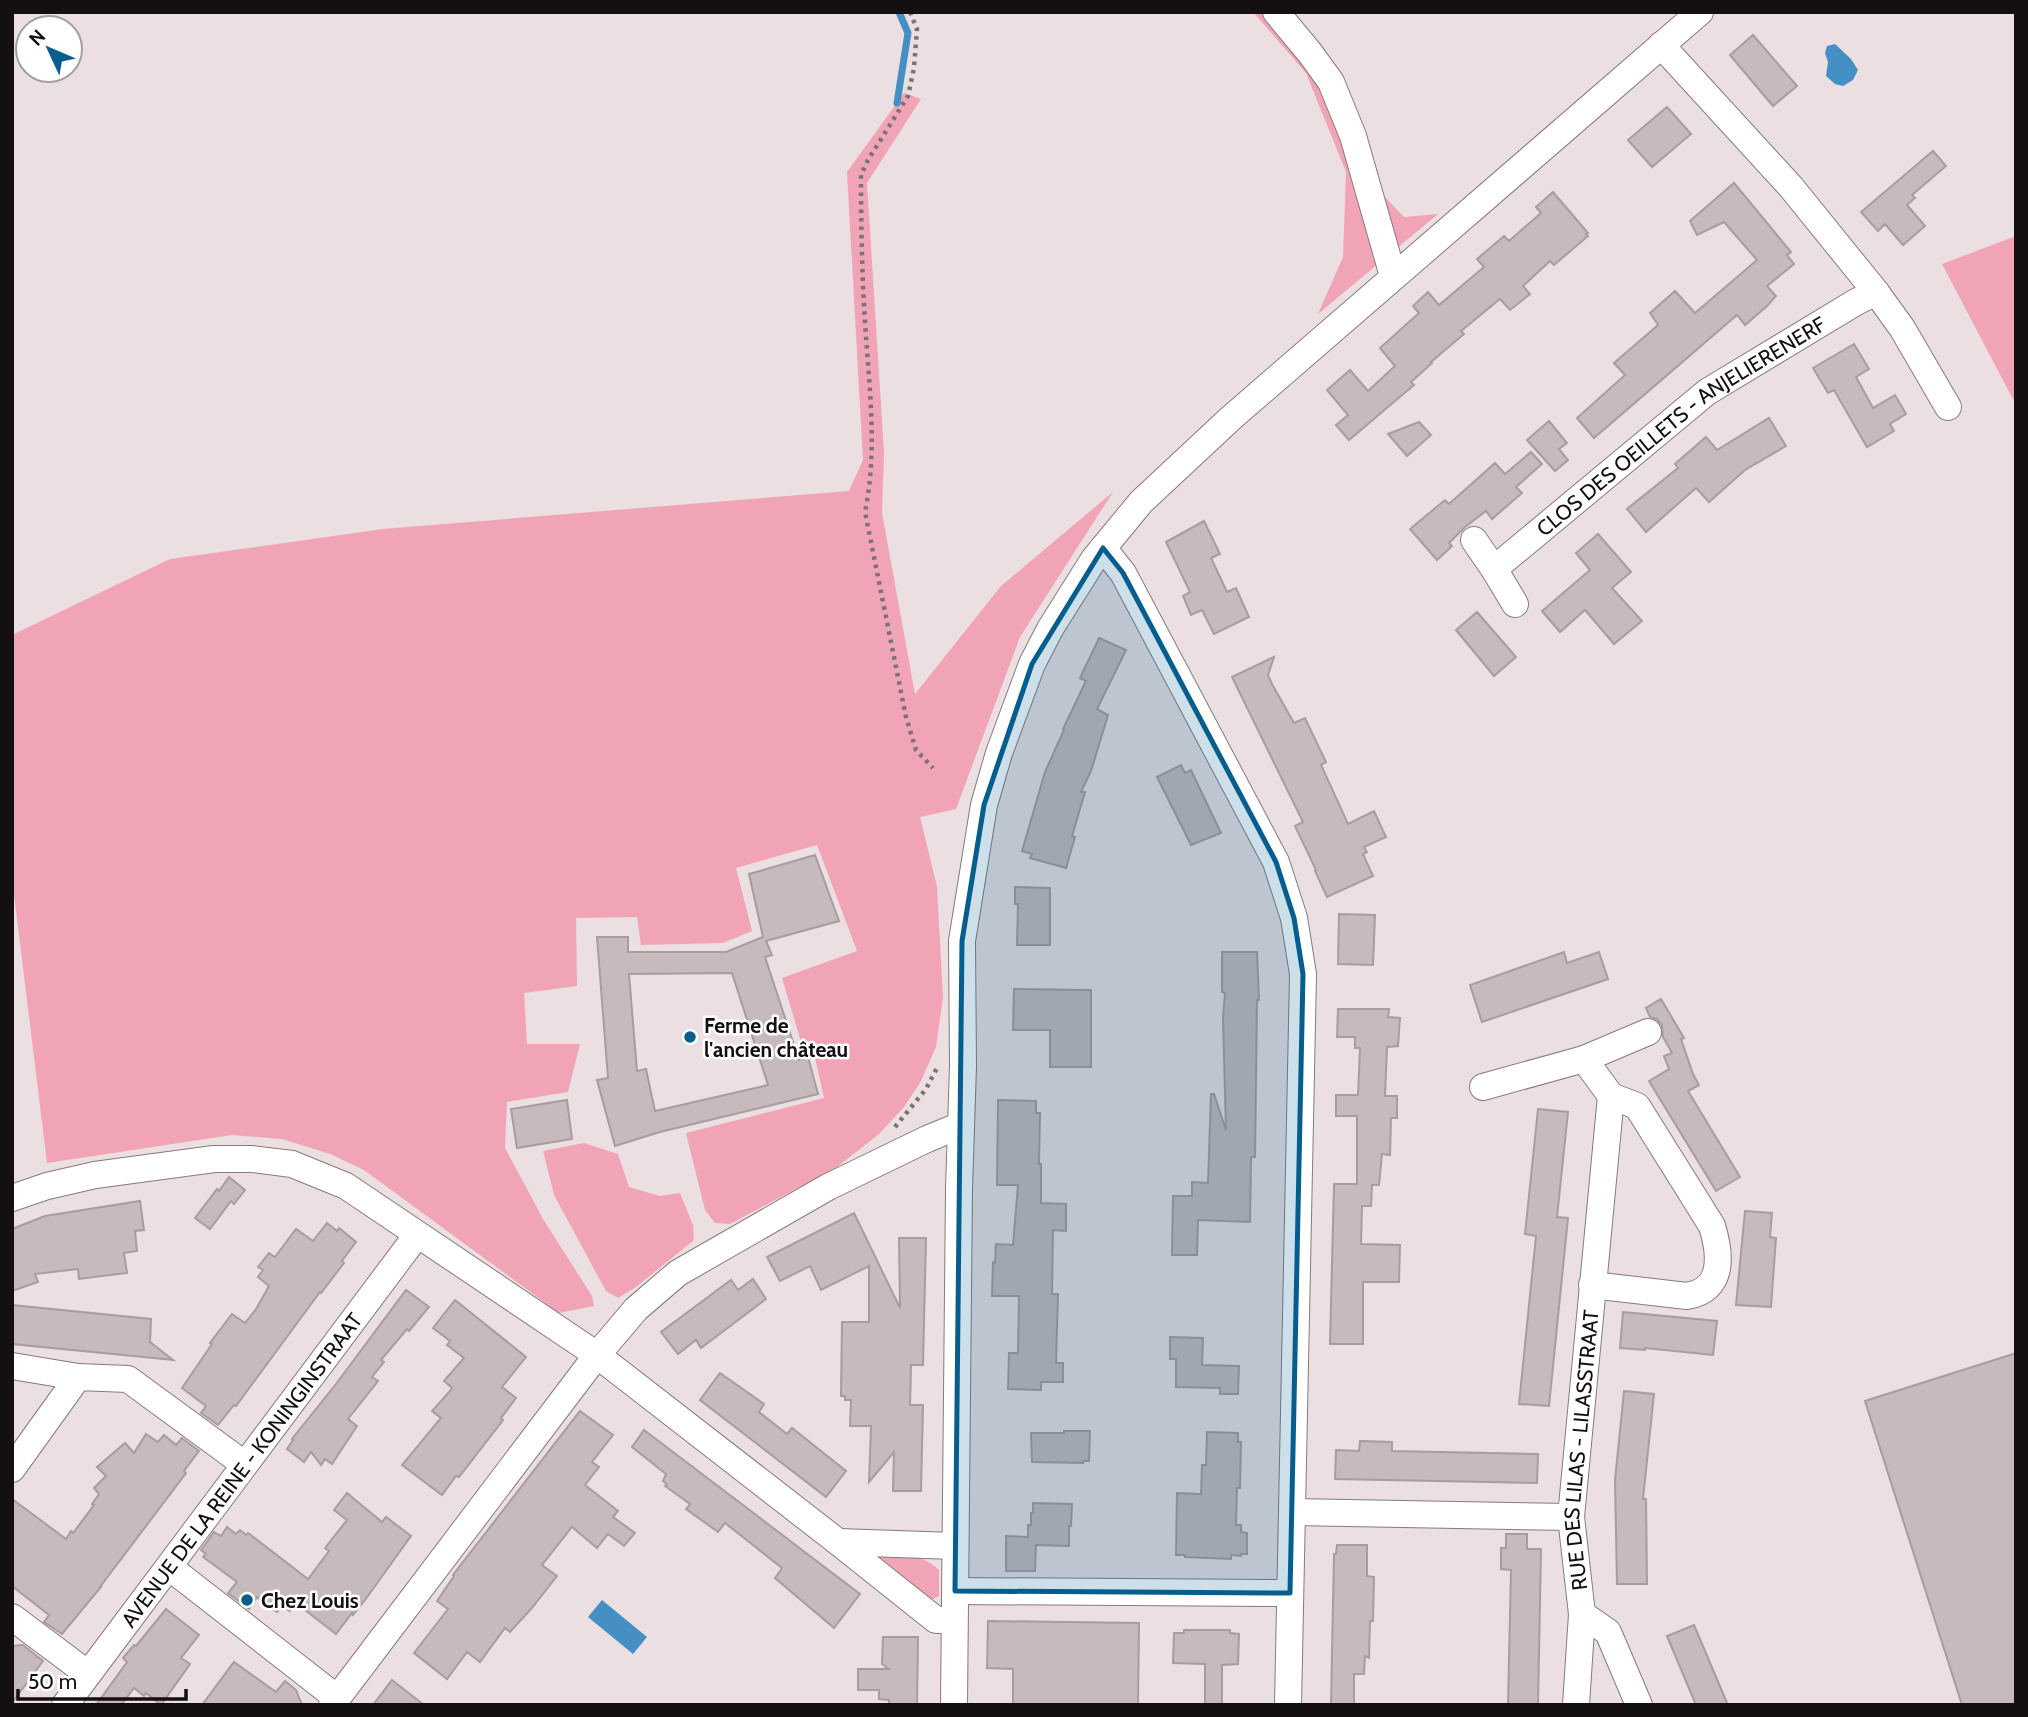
<svg xmlns="http://www.w3.org/2000/svg" width="2028" height="1717" viewBox="0 0 2028 1717" font-family="Cabin,sans-serif">
  <style>
    .green { fill: #f0a4b5 }
    .water { fill: #4490c5 }
    .lines { fill: none; stroke-linecap: round; stroke-linejoin: round }
    .stream { stroke: #4490c5; stroke-width: 7 }
    .building { fill: #c6babc; stroke: #a79c9e; stroke-width: 2; fill-rule: evenodd }
    .minor-casing { stroke: #867a7c; stroke-width: 28 }
    .path { stroke: #7b7273; stroke-width: 4.5; stroke-dasharray: 3.5 5; stroke-linecap: butt }
    .minor { stroke: #fff; stroke-width: 26 }
    .marked { fill: #065e8f; fill-opacity: 0.2; stroke: #065e8f; stroke-width: 5; stroke-linejoin: round }
    .poi-dot { fill: #065e8f; stroke: #fff; stroke-width: 2.5 }
    .labels { text-anchor: middle; dominant-baseline: central; stroke-width: 5; stroke-linejoin: round; paint-order: stroke }
    .street-label { font-size: 21px; fill: #140f10; stroke: #fff }
    .poi-label { font-size: 21px; font-weight: bold; fill: #140f10; stroke: #fff; text-anchor: start }
  </style>
  <rect width="100%" height="100%" fill="#ecdfe1"/>
  <g class="green">
    <polygon points="1253,12 1294,12 1309,32 1357,110 1380,192 1404,217 1438,214 1318,314 1343,257 1346,172 1306,73"/>
    <polygon points="904,93 921,99 867,183 884,453 882,513 915,694 1001,586 1113,492 1020,637 956,809 920,817 937,887 943,997 936,1047 920,1083 904,1107 879,1134 837,1167 730,1224 715,1223 705,1210 686,1133 824,1098 813,1049 804,1052 782,978 857,951 817,845 736,868 752,931 723,943 641,945 637,917 576,918 577,986 524,993 527,1044 580,1044 568,1092 507,1102 505,1148 543,1219 592,1296 594,1306 559,1313 364,1170 330,1154 282,1139 232,1135 47,1163 12,878 12,635 170,559 383,529 849,491 863,460 847,172"/>
    <polygon points="2016,236 2016,405 1942,264"/>
    <polygon points="584,1143 618,1154 629,1187 660,1196 680,1193 693,1225 694,1240 636,1287 618,1298 606,1291 554,1195 543,1151"/>
    <path d="M876 1552C902 1553 919 1552 939 1570V1596L929 1601 873 1561Z"/>
  </g>
  <g class="water">
    <polygon points="1835,44 1851,59 1858,70 1853,80 1843,86 1835,84 1826,76 1828,62 1825,53 1827,46"/>
    <polygon points="602,1600 647,1637 633,1654 588,1617"/>
  </g>
  <g class="lines">
    <polyline class="stream" points="897,103 908,33 899,12"/>
  </g>
  <g class="building">
    <polygon points="1753,35 1797,86 1773,106 1730,55"/>
    <polygon points="1667,107 1691,134 1652,167 1628,140"/>
    <polygon points="1933,151 1946,166 1912,195 1915,198 1907,205 1925,226 1903,245 1885,224 1878,231 1861,212"/>
    <polygon points="1734,183 1791,252 1787,255 1794,264 1767,286 1776,296 1767,306 1745,325 1737,315 1594,438 1577,418 1625,375 1614,363 1658,325 1650,313 1675,291 1695,313 1757,260 1724,222 1697,235 1690,221"/>
    <polygon points="1553,192 1588,233 1586,234 1588,236 1554,265 1550,261 1523,286 1530,294 1510,310 1500,299 1461,331 1464,334 1431,362 1432,363 1411,382 1414,385 1349,440 1336,425 1348,415 1327,390 1350,370 1368,391 1395,366 1380,348 1419,313 1413,306 1428,292 1439,305 1484,267 1477,259 1504,236 1509,241 1541,213 1536,207"/>
    <polygon points="1854,344 1869,369 1856,377 1873,408 1895,395 1906,414 1890,424 1894,431 1867,447 1834,390 1828,393 1813,368"/>
    <polygon points="1769,418 1786,446 1745,470 1709,502 1696,488 1646,532 1627,509 1678,468 1675,464 1706,437 1717,450"/>
    <polygon points="1549,421 1567,443 1559,449 1568,460 1555,471 1527,440"/>
    <polygon points="1419,422 1431,435 1407,456 1388,434"/>
    <polygon points="1531,452 1542,464 1516,487 1522,493 1492,519 1486,511 1465,527 1449,543 1452,546 1437,560 1410,529 1445,500 1449,504 1495,463 1505,474"/>
    <polygon points="1204,521 1220,554 1211,558 1227,592 1236,588 1249,617 1214,634 1202,610 1191,615 1183,596 1190,592 1166,542"/>
    <polygon points="1598,534 1631,572 1612,588 1642,621 1614,644 1585,610 1560,632 1542,611 1590,570 1576,553"/>
    <polygon points="1477,612 1516,657 1494,676 1456,630"/>
    <polygon points="1099,638 1126,650 1097,709 1108,715 1091,771 1081,792 1085,792 1072,836 1075,837 1066,868 1030,858 1032,854 1022,851 1045,772 1064,730 1063,729 1086,681 1080,678"/>
    <polygon points="1274,657 1268,675 1272,684 1294,723 1305,718 1326,762 1321,765 1348,824 1374,811 1386,837 1364,847 1367,852 1363,854 1373,876 1327,897 1315,871 1316,870 1295,826 1303,822 1232,677"/>
    <polygon points="1181,765 1185,773 1191,770 1221,833 1191,845 1157,777"/>
    <path d="M815 855 839 921 766 941 772 955 765 957 799 1060 808 1057 818 1094 660 1132 615 1146 597 1080 608 1078 597 937H628V952H726L763 937 749 874ZM732 973 768 1085 655 1111 646 1069 637 1071 629 974Z"/>
    <polygon points="1015,887 1050,888 1050,945 1017,945 1018,904 1015,904"/>
    <polygon points="1339,914 1375,915 1373,965 1338,964"/>
    <polygon points="1222,952 1257,952 1259,1000 1257,1000 1255,1157 1251,1157 1250,1222 1198,1220 1197,1255 1172,1255 1173,1196 1192,1196 1192,1182 1208,1183 1211,1094 1214,1094 1226,1130 1223,1018 1225,993 1222,992"/>
    <polygon points="1564,952 1567,963 1599,952 1608,979 1482,1022 1470,985"/>
    <polygon points="1014,989 1091,990 1091,1067 1050,1067 1050,1030 1013,1030"/>
    <polygon points="1661,999 1684,1038 1681,1039 1693,1074 1699,1085 1688,1091 1740,1177 1716,1191 1649,1081 1669,1069 1664,1056 1672,1053 1663,1037 1662,1025 1657,1019 1650,1017 1646,1008"/>
    <polygon points="1338,1009 1389,1009 1388,1017 1400,1018 1398,1046 1387,1047 1385,1096 1397,1096 1397,1118 1391,1118 1390,1155 1382,1154 1379,1185 1372,1185 1371,1206 1362,1206 1361,1244 1400,1245 1399,1282 1363,1282 1363,1344 1330,1344 1334,1184 1357,1184 1357,1116 1336,1116 1336,1095 1358,1095 1360,1048 1355,1048 1355,1037 1337,1037"/>
    <polygon points="567,1100 572,1139 517,1148 511,1109"/>
    <polygon points="998,1100 1036,1101 1036,1113 1040,1113 1039,1164 1041,1164 1041,1203 1066,1204 1066,1231 1053,1230 1052,1294 1058,1294 1056,1363 1063,1363 1063,1382 1041,1382 1041,1390 1008,1389 1009,1353 1018,1353 1019,1296 992,1296 993,1262 995,1263 996,1244 1013,1245 1018,1185 997,1185"/>
    <polygon points="1538,1109 1568,1112 1557,1217 1568,1218 1549,1406 1519,1404 1536,1236 1525,1234"/>
    <polygon points="229,1177 245,1190 234,1204 231,1201 210,1229 195,1218 217,1189 219,1191"/>
    <polygon points="140,1201 144,1230 135,1231 137,1251 124,1253 127,1273 79,1279 78,1269 35,1274 38,1282 12,1291 12,1229 45,1216"/>
    <polygon points="1745,1211 1772,1213 1770,1237 1776,1238 1771,1307 1736,1305"/>
    <polygon points="854,1213 900,1308 899,1238 926,1238 923,1365 911,1365 910,1405 923,1405 921,1491 893,1491 894,1452 869,1482 871,1426 850,1426 851,1400 845,1400 845,1396 841,1396 842,1322 869,1322 869,1266 821,1290 810,1266 780,1281 767,1257"/>
    <polygon points="327,1223 337,1231 339,1228 356,1242 342,1261 344,1263 321,1293 320,1292 236,1406 234,1405 218,1425 201,1413 206,1406 182,1388 212,1344 210,1343 232,1314 245,1323 256,1309 269,1286 258,1277 263,1270 258,1267 269,1253 275,1257 296,1229 313,1241"/>
    <polygon points="753,1279 766,1299 701,1348 696,1340 678,1354 661,1332 731,1280 738,1290"/>
    <polygon points="406,1290 429,1307 409,1331 407,1329 381,1360 384,1362 372,1377 378,1381 348,1419 357,1426 332,1464 325,1459 321,1465 311,1452 304,1462 287,1449 293,1440 292,1439 336,1384"/>
    <polygon points="455,1300 526,1357 502,1387 516,1398 501,1418 503,1420 459,1477 456,1476 442,1495 402,1465 441,1418 432,1411 450,1391 452,1388 444,1381 464,1358 447,1345 450,1341 433,1328"/>
    <polygon points="12,1305 151,1319 150,1342 173,1360 12,1344"/>
    <polygon points="1623,1312 1717,1321 1713,1355 1645,1348 1645,1350 1620,1348"/>
    <polygon points="1170,1337 1203,1338 1202,1365 1239,1366 1238,1394 1220,1394 1220,1388 1176,1387 1176,1359 1170,1359"/>
    <polygon points="2016,1353 2016,1705 1962,1705 1865,1401"/>
    <polygon points="720,1373 764,1404 759,1412 787,1434 792,1428 846,1471 826,1497 700,1400"/>
    <polygon points="1624,1391 1654,1394 1643,1499 1646,1499 1647,1584 1617,1584 1615,1480"/>
    <polygon points="580,1411 613,1435 592,1462 599,1467 585,1485 618,1511 613,1517 635,1533 624,1546 608,1534 597,1548 572,1527 542,1565 557,1576 531,1609 510,1632 505,1628 480,1662 467,1652 447,1679 414,1653 448,1609 437,1601 454,1576 453,1575"/>
    <polygon points="644,1430 860,1594 834,1628 775,1578 782,1568 725,1523 718,1532 686,1509 690,1504 665,1486 667,1484 663,1481 666,1474 632,1447"/>
    <polygon points="1064,1431 1090,1431 1089,1461 1083,1461 1083,1463 1032,1462 1031,1433 1064,1433"/>
    <polygon points="1207,1432 1238,1433 1238,1442 1241,1442 1240,1488 1237,1488 1236,1525 1241,1525 1241,1532 1247,1533 1247,1554 1241,1554 1241,1556 1231,1555 1231,1559 1185,1557 1185,1555 1176,1555 1177,1493 1201,1494 1202,1465 1206,1465"/>
    <polygon points="146,1434 158,1442 164,1435 176,1445 182,1438 199,1451 184,1471 186,1473 100,1587 101,1587 62,1634 44,1622 49,1615 12,1586 12,1499 66,1539 71,1531 73,1533 94,1505 92,1504 99,1494 94,1488 106,1476 97,1467 125,1443 134,1453"/>
    <polygon points="1360,1441 1392,1442 1392,1451 1538,1454 1537,1483 1335,1479 1336,1450 1359,1451"/>
    <polygon points="347,1493 382,1522 386,1517 411,1536 365,1600 353,1615 352,1613 336,1634 296,1603 290,1611 281,1606 277,1612 257,1597 249,1609 228,1593 237,1582 203,1557 206,1554 201,1550 214,1532 221,1536 227,1527 236,1534 240,1530 246,1535 248,1533 308,1579 329,1551 325,1548 347,1520 334,1510"/>
    <polygon points="1033,1503 1072,1504 1071,1526 1069,1526 1069,1546 1036,1545 1035,1571 1006,1571 1006,1536 1028,1537 1028,1525 1031,1525 1031,1513 1033,1513"/>
    <polygon points="1506,1534 1527,1534 1527,1549 1541,1549 1538,1705 1508,1705 1511,1570 1501,1569 1501,1548 1506,1548"/>
    <polygon points="1337,1545 1367,1545 1367,1576 1374,1577 1373,1621 1370,1621 1369,1658 1365,1656 1364,1674 1354,1674 1354,1705 1331,1705 1334,1554 1336,1554"/>
    <polygon points="166,1609 199,1635 181,1658 190,1664 161,1705 146,1693 144,1696 134,1688 121,1705 96,1705 127,1662 123,1658 134,1645 136,1646"/>
    <polygon points="988,1621 1139,1623 1138,1705 1013,1705 1013,1669 987,1668"/>
    <polygon points="1694,1625 1719,1684 1728,1705 1696,1705 1680,1667 1667,1636"/>
    <polygon points="1184,1630 1230,1630 1230,1633 1239,1634 1238,1664 1222,1665 1222,1705 1205,1705 1205,1664 1173,1663 1174,1633 1184,1633"/>
    <polygon points="883,1637 918,1637 917,1705 889,1705 889,1700 879,1699 879,1690 858,1690 858,1669 889,1669 882,1664"/>
    <polygon points="23,1645 43,1661 12,1703 12,1646"/>
    <polygon points="234,1662 276,1692 285,1681 296,1690 302,1705 202,1705"/>
    <polygon points="392,1680 424,1705 373,1705"/>
  </g>
  <g class="lines">
    <g class="minor-casing">
      <g id="minor">
        <polyline points="1276,12 1310,53 1331,82 1353,136 1393,276"/>
        <polyline points="1661,45 1791,187 1876,292 1902,328 1948,407"/>
        <polyline points="1474,540 1494,569 1515,604"/>
        <polyline points="1103,548 1123,573 1276,862 1294,918 1303,974 1288,1705"/>
        <path id="s1" d="M1494 569 1707 392 1856 302 1876 292"/>
        <path d="M1584 1059 1611 1096 1637 1106 1712 1226C1721 1255 1724 1290 1687 1296L1592 1285"/>
        <polyline points="1483,1087 1584,1059 1648,1032"/>
        <polyline points="12,1198 47,1186 95,1175 214,1159 252,1159 292,1164 346,1186 597,1355 838,1542 936,1620 954,1620"/>
        <polyline points="12,1366 78,1377"/>
        <polyline points="12,1469 78,1377 128,1379 244,1464"/>
        <polyline points="1292,1512 1571,1517"/>
        <polyline points="838,1542 955,1546"/>
        <polyline points="169,1567 337,1698"/>
        <polyline points="955,1591 1290,1593"/>
        <polyline points="1582,1614 1608,1632 1639,1705"/>
        <polyline points="12,1617 88,1674"/>
        <path id="s2" d="M65 1705 417 1235"/>
        <polyline points="332,1705 597,1355 636,1309 678,1273 828,1187 927,1139 961,1125"/>
        <polyline points="954,1705 959,1189 963,1066 962,941 984,805 999,753 1032,664 1050,629 1094,559 1141,502 1231,418 1700,12"/>
        <path id="s3" d="M1576 1705 1582 1614 1571 1517 1611 1096"/>
      </g>
    </g>
    <g class="path">
      <path d="M910 12 917 29 914 68 908 96 868 160 861 175C861 229 862 282 866 336 870 394 877 454 865 512L906 717 916 750 933 768"/>
      <polyline points="895,1127 926,1089 938,1066"/>
    </g>
    <use href="#minor" class="minor"/>
  </g>
  <path class="marked" d="M1103 548 1123 573 1276 862 1294 918 1303 974 1290 1593 955 1591 962 941 984 805 1032 664Z"/>
  <g class="poi-dot">
    <circle cx="690" cy="1037" r="7"/>
    <circle cx="247" cy="1600" r="7"/>
  </g>
  <g class="labels">
    <g class="street-label">
      <text stroke="none"><textPath href="#s1" startOffset="236">CLOS DES OEILLETS - ANJELIERENERF</textPath></text>
      <text stroke="none"><textPath href="#s3" startOffset="256">RUE DES LILAS - LILASSTRAAT</textPath></text>
      <text stroke="none"><textPath href="#s2" startOffset="294">AVENUE DE LA REINE - KONINGINSTRAAT</textPath></text>
    </g>
    <g class="poi-label">
      <text x="704" y="1025">Ferme de<tspan x="704" dy="24">l'ancien château</tspan></text>
      <text x="261" y="1600">Chez Louis</text>
    </g>
  </g>
  <rect width="2028" height="1717" fill="none" stroke="#140f10" stroke-width="28"/>
  <g transform="translate(49 49) rotate(314)"><circle r="33" fill="#ffffff" stroke="#a19f9f" stroke-width="2"/>
  <path d="M0-5L12 26L0 18L-12 26Z" fill="#065e8f"/>
  <text y="-10" font-size="19" font-weight="bold" text-anchor="middle" fill="#140f10">N</text>
  </g>
  <path d="M18 1689v10h168v-10" fill="none" stroke="#140f10" stroke-width="3.5"/>
  <text x="28" y="1689" font-size="21" fill="#140f10" stroke="#ffffff" stroke-width="5" paint-order="stroke">50 m</text>
</svg>
